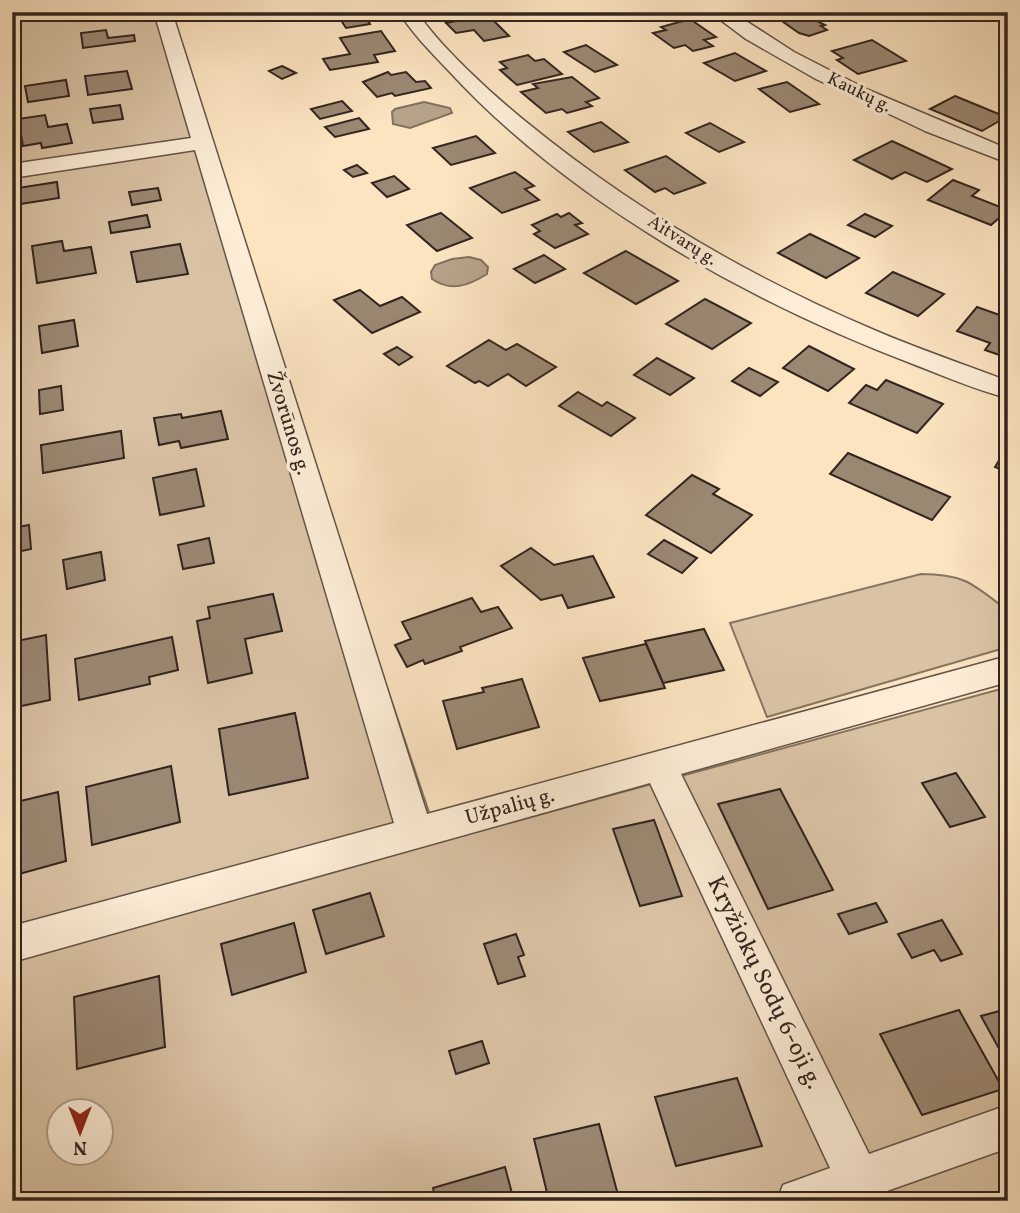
<svg xmlns="http://www.w3.org/2000/svg" width="1020" height="1213" viewBox="0 0 1020 1213" font-family="Vollkorn,serif">
  <style>
    .green { fill: #dac3a5; stroke: #867462; stroke-width: 2; fill-rule: evenodd }
    .water { fill: #b7a38a; stroke: #82705f; stroke-width: 2 }
    .building { fill: #9b8873; stroke: #32241f; stroke-width: 2 }
    .lines { fill: none; stroke-linecap: round; stroke-linejoin: round }
    .street-casing { stroke: #645448; stroke-width: 3 }
    .street { fill: #fdedd7; fill-rule: evenodd }
    .labels { text-anchor: middle; dominant-baseline: central; stroke-width: 7; stroke-linejoin: round; paint-order: stroke }
    .far-street-label { font-size: 18px; fill: #32241f; stroke: #fdedd7 }
    .street-label { font-size: 21px; fill: #32241f; stroke: #fdedd7 }
    .near-street-label { font-size: 24px; fill: #32241f; stroke: #fdedd7 }
  </style>
  <rect width="100%" height="100%" fill="#fce4c1"/>
  <filter id="stains"><feTurbulence type="fractalNoise" baseFrequency=".00286" numOctaves="4"/><feColorMatrix values="0 0 0 0 .2 0 0 0 0 .09 0 0 0 0 .02 0 0 0 .5 -.17"/></filter>
  <radialGradient id="worn" r=".72"><stop offset=".6" stop-color="#630" stop-opacity="0"/><stop offset="1" stop-color="#630" stop-opacity=".3"/></radialGradient>
  <g class="green">
    <path d="M12 12H160L439 842 1008 687V1201H12ZM60 1112H102V1154H60Z"/>
    <path d="M921 574C966 574 974 585 1008 611V647L767 717 730 623Z"/>
  </g>
  <g class="water">
    <polygon points="424,102 450,108 452,113 410,128 393,124 392,112 395,109"/>
    <path d="M469 257 481 260 488 267 487 274C468 286 451 292 432 279L431 272 435 265 452 259Z"/>
  </g>
  <g class="building">
    <polygon points="331,12 362,12 370,24 346,28 337,14"/>
    <polygon points="632,12 664,12 667,15 640,19"/>
    <polygon points="488,15 509,36 484,41 474,30 456,33 446,23"/>
    <polygon points="800,15 809,20 813,19 825,25 821,26 827,30 809,36 799,33 782,21"/>
    <polygon points="690,19 716,37 704,40 713,46 693,51 685,45 674,48 653,33 666,30 661,27"/>
    <polygon points="106,30 108,38 134,35 135,41 83,48 81,33"/>
    <polygon points="381,31 395,51 374,55 378,62 330,70 323,59 350,54 340,38"/>
    <polygon points="872,40 906,61 858,74 837,60 843,58 832,51"/>
    <polygon points="586,45 617,65 595,72 564,52"/>
    <polygon points="735,53 766,71 735,81 704,63"/>
    <polygon points="528,55 535,61 544,59 562,74 517,85 500,70 507,68 500,62"/>
    <polygon points="282,66 296,73 282,79 269,71"/>
    <polygon points="127,71 132,89 88,95 85,76"/>
    <polygon points="388,72 391,75 406,72 416,82 425,81 431,88 395,96 392,93 377,97 363,82"/>
    <polygon points="572,77 599,98 586,102 592,106 567,113 562,109 546,113 521,92 538,88 533,84"/>
    <polygon points="66,80 69,96 28,102 25,86"/>
    <polygon points="787,82 819,104 790,112 759,89"/>
    <polygon points="955,96 1006,117 982,131 930,109"/>
    <polygon points="342,101 352,111 320,119 311,109"/>
    <polygon points="120,105 123,119 93,123 90,109"/>
    <polygon points="45,115 48,127 67,124 72,143 42,148 41,143 23,146 18,119"/>
    <polygon points="359,118 369,129 335,137 325,127"/>
    <polygon points="601,122 628,142 594,152 568,132"/>
    <polygon points="710,123 744,142 719,152 686,133"/>
    <polygon points="476,136 495,153 451,165 433,148"/>
    <polygon points="892,141 952,169 927,182 905,172 892,179 854,160"/>
    <polygon points="666,156 705,183 674,194 665,188 655,192 625,170"/>
    <polygon points="357,165 367,173 353,177 344,170"/>
    <polygon points="515,172 534,186 525,189 539,200 502,213 470,188"/>
    <polygon points="394,176 409,189 387,197 372,183"/>
    <polygon points="953,180 979,190 972,196 1008,210 991,225 928,200"/>
    <polygon points="57,182 59,198 20,204 18,188"/>
    <polygon points="158,188 161,200 132,205 129,192"/>
    <polygon points="441,213 472,238 437,251 407,225"/>
    <polygon points="569,213 582,223 575,225 588,234 555,248 534,234 540,231 532,225 557,214 561,217"/>
    <polygon points="865,214 892,226 875,237 848,225"/>
    <polygon points="147,215 150,227 111,233 109,222"/>
    <polygon points="810,234 859,258 826,278 778,253"/>
    <polygon points="62,241 64,251 91,247 96,273 37,283 32,246"/>
    <polygon points="180,244 188,274 137,282 131,252"/>
    <polygon points="626,251 678,281 636,304 584,273"/>
    <polygon points="544,255 565,269 535,283 514,269"/>
    <polygon points="893,272 944,294 918,316 866,293"/>
    <polygon points="360,290 380,306 402,297 420,312 372,333 334,300"/>
    <polygon points="705,299 751,323 712,349 666,324"/>
    <polygon points="977,307 1008,318 1008,358 985,350 990,343 957,331"/>
    <polygon points="74,320 78,346 42,353 39,326"/>
    <polygon points="489,340 506,350 517,344 556,367 526,386 508,374 488,386 479,381 475,383 447,366"/>
    <polygon points="809,346 854,369 828,391 783,368"/>
    <polygon points="397,347 412,357 399,365 384,354"/>
    <polygon points="657,358 694,378 670,395 634,375"/>
    <polygon points="749,368 778,382 760,396 732,381"/>
    <polygon points="886,380 943,404 917,433 849,403 866,385 877,390"/>
    <polygon points="61,386 63,410 40,414 39,390"/>
    <polygon points="578,392 602,406 607,402 635,418 611,436 559,406"/>
    <polygon points="221,411 228,439 181,448 179,441 159,445 154,418 181,414 182,418"/>
    <polygon points="121,431 124,458 43,473 41,445"/>
    <polygon points="1008,446 1008,472 995,467"/>
    <polygon points="848,453 950,497 932,520 830,474"/>
    <polygon points="196,469 204,506 160,515 153,478"/>
    <polygon points="692,475 719,489 713,494 752,515 711,553 646,515"/>
    <polygon points="29,525 31,549 12,553 12,528"/>
    <polygon points="209,538 214,563 183,569 178,545"/>
    <polygon points="664,540 697,558 682,573 648,554"/>
    <polygon points="531,548 554,565 593,556 614,597 568,608 562,595 541,600 501,566"/>
    <polygon points="101,552 105,580 67,589 63,560"/>
    <polygon points="273,594 282,631 245,639 252,673 208,683 197,621 210,618 208,607"/>
    <polygon points="472,598 481,612 498,607 512,628 460,647 462,651 425,664 423,660 407,667 395,645 411,639 402,622"/>
    <polygon points="704,629 724,670 663,683 645,641"/>
    <polygon points="46,635 50,700 12,708 12,642"/>
    <polygon points="172,637 178,670 149,677 150,684 79,700 75,659"/>
    <polygon points="646,644 665,688 600,701 583,658"/>
    <polygon points="522,679 539,727 457,749 443,701 484,692 482,688"/>
    <polygon points="295,713 308,778 229,795 219,729"/>
    <polygon points="171,766 180,822 92,845 86,787"/>
    <polygon points="956,773 985,817 950,827 922,783"/>
    <polygon points="780,789 833,890 768,909 718,804"/>
    <polygon points="58,792 66,861 12,876 12,803"/>
    <polygon points="654,820 682,896 640,906 613,829"/>
    <polygon points="370,893 384,936 326,954 313,910"/>
    <polygon points="876,903 887,922 849,934 838,914"/>
    <polygon points="942,920 962,954 941,961 934,950 912,958 898,934"/>
    <polygon points="294,923 306,972 232,995 221,944"/>
    <polygon points="516,934 524,955 518,957 525,976 498,984 484,944"/>
    <polygon points="159,976 165,1047 77,1069 74,997"/>
    <polygon points="1007,1009 1008,1055 1003,1056 981,1016"/>
    <polygon points="959,1010 1003,1089 922,1115 880,1034"/>
    <polygon points="482,1041 489,1063 456,1074 449,1051"/>
    <polygon points="737,1078 762,1146 676,1166 655,1097"/>
    <polygon points="599,1124 618,1195 595,1201 549,1201 534,1139"/>
    <polygon points="505,1167 514,1201 436,1201 433,1188"/>
  </g>
  <g class="lines">
    <g class="street-casing">
      <g id="street">
        <polygon points="154,12 172,12 427,814 1008,656 1008,682 681,774 869,1154 1008,1105 1008,1148 887,1191 891,1201 777,1201 783,1185 830,1168 650,783 12,962 12,926 394,823 195,150 12,178 12,164 191,138"/>
        <path d="M399 12H417C440 47 492 94 525 121 630 207 749 277 874 330 918 349 963 364 1008 381V398C976 390 944 376 913 364 747 301 568 201 447 69 430 51 412 33 399 12Z"/>
        <polygon points="710,12 732,12 794,52 866,89 1008,149 1008,163 925,131 816,79 746,39"/>
      </g>
    </g>
    <use href="#street" class="street"/>
  </g>
  <g class="labels">
    <g class="far-street-label">
      <text transform="translate(859 93) rotate(26)">Kaukų g.</text>
      <text transform="translate(682 241) rotate(32)">Aitvarų g.</text>
    </g>
    <g class="street-label">
      <text transform="translate(288 423) rotate(73)">Žvorūnos g.</text>
      <text transform="translate(510 807) rotate(-15)">Užpalių g.</text>
    </g>
    <g class="near-street-label">
      <text transform="translate(764 983) rotate(64)">Kryžiokų Sodų 6-oji g.</text>
    </g>
  </g>
  <rect width="1020" height="1213" fill="none" stroke="#fce4c1" stroke-width="42"/>
  <rect x="14" y="14" width="992" height="1185" fill="none" stroke="#32241f" stroke-width="3.5"/>
  <rect x="21" y="21" width="978" height="1171" fill="none" stroke="#32241f" stroke-width="2"/>
  <g transform="translate(80 1132) rotate(180)"><circle r="33" fill="#fdedd7" stroke="#ac9d8d" stroke-width="2"/>
  <path d="M0-5L12 26L0 18L-12 26Z" fill="#8f2418"/>
  <text y="-10" font-size="19" font-weight="bold" text-anchor="middle" fill="#32241f">N</text>
  </g>
  <rect width="100%" height="100%" filter="url(#stains)"/>
  <rect width="100%" height="100%" fill="url(#worn)"/>
</svg>
